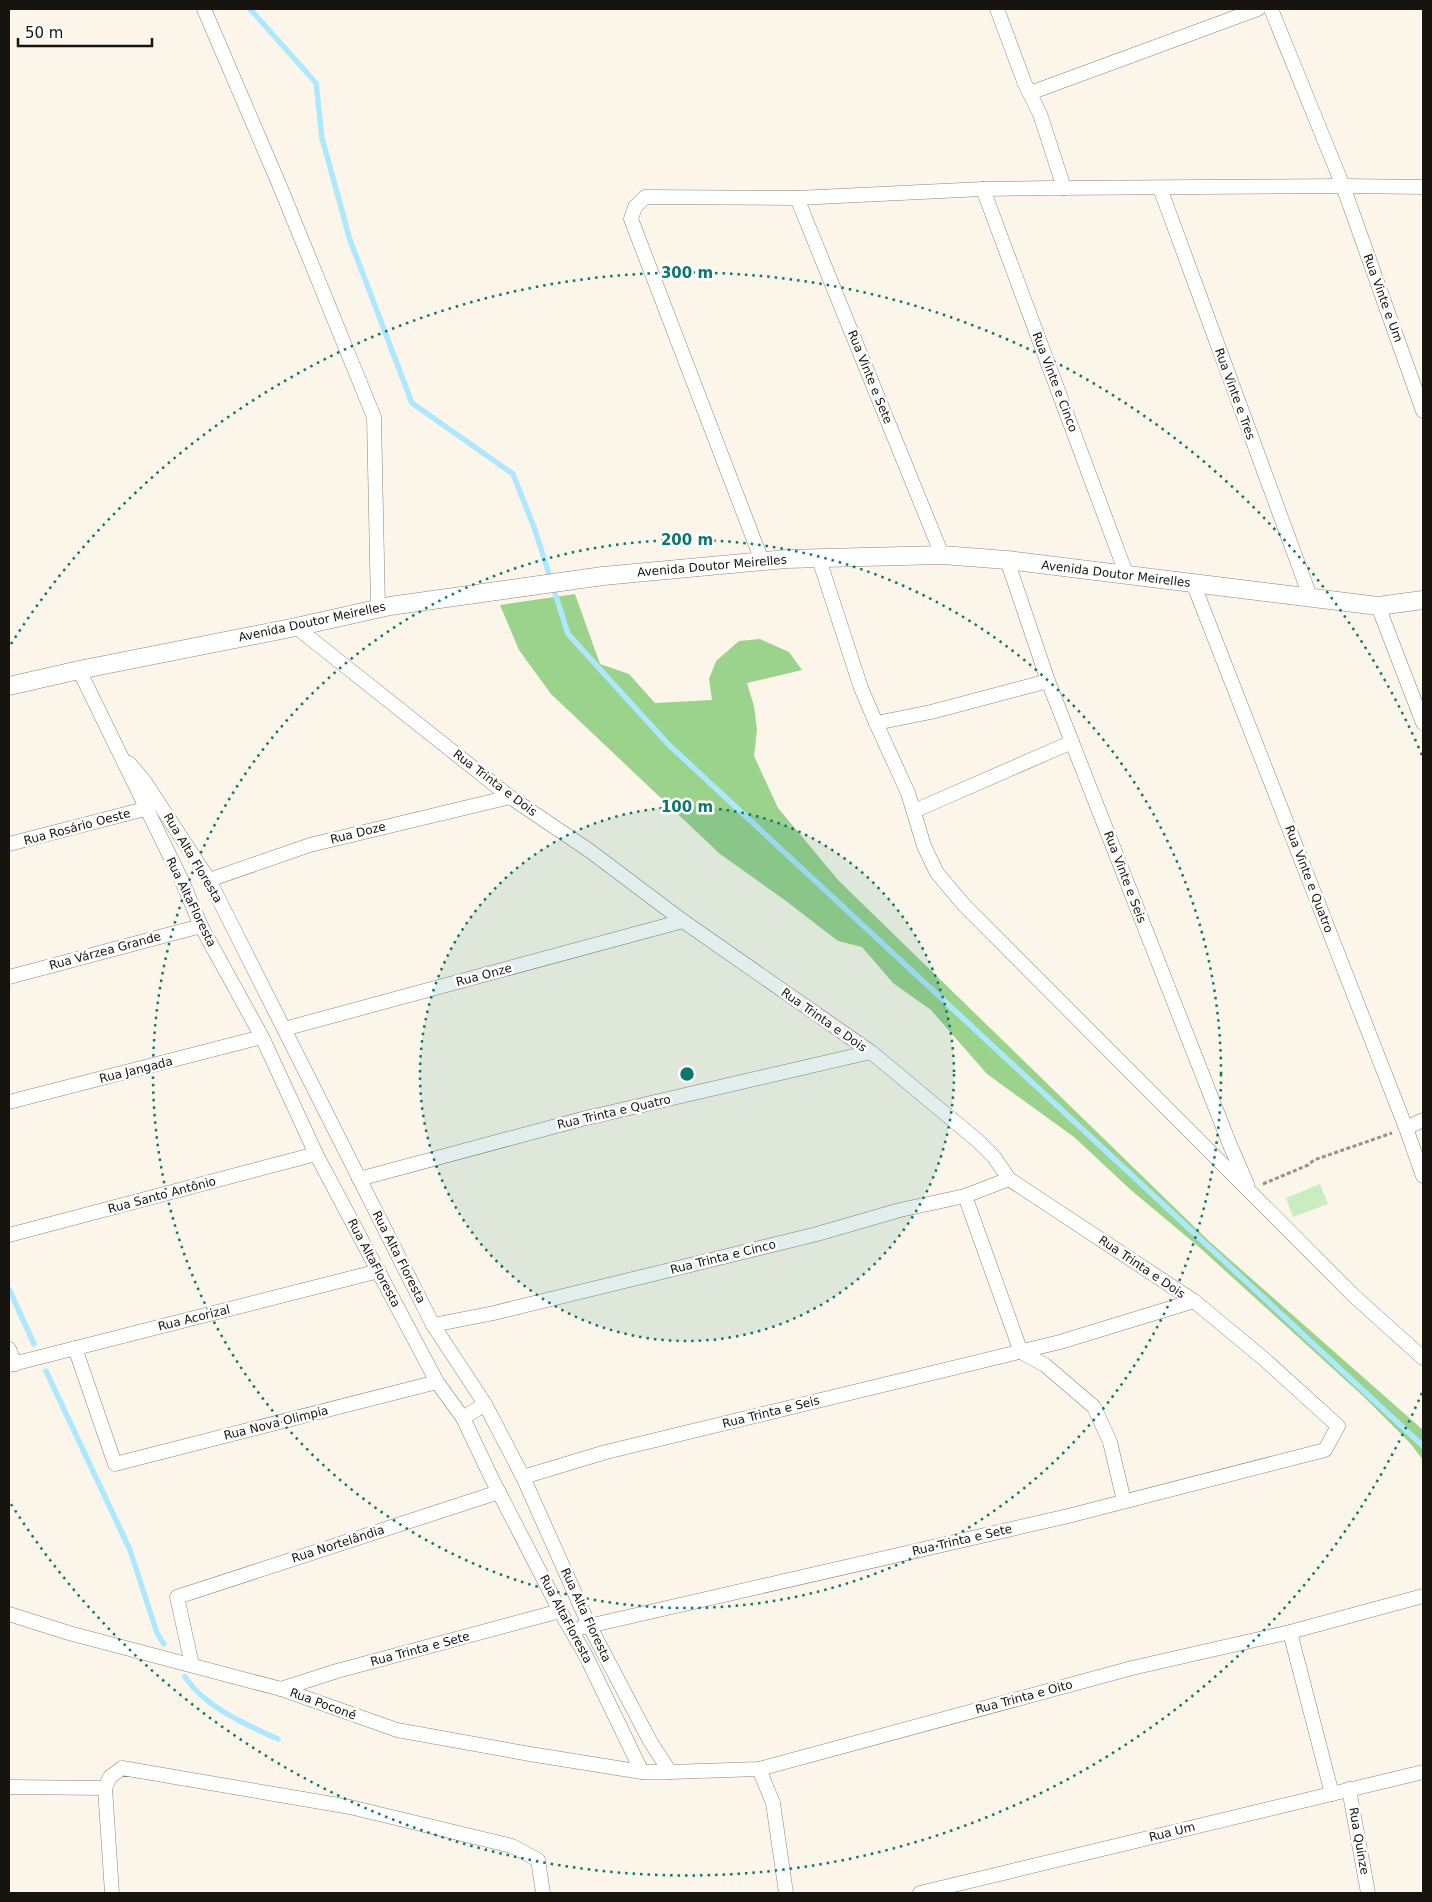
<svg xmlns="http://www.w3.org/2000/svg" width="1432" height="1902" viewBox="0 0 1432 1902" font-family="'DejaVu Sans',sans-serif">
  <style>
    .green { fill: #caecc1 }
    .forest { fill: #9bd28c }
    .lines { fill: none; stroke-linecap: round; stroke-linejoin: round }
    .stream { stroke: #aee8ff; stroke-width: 5.5 }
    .minor-casing { stroke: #8b857b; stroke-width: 15 }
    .tertiary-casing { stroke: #8b857b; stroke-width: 19 }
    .path { stroke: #969189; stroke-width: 3; stroke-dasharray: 4 2.5; stroke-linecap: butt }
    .minor { stroke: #fff; stroke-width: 14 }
    .tertiary { stroke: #fff; stroke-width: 18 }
    .ring { fill: none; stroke: #0f766e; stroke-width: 2.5; stroke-dasharray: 2.5 5 }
    .labels { text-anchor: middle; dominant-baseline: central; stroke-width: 5; stroke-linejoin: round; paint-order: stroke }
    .street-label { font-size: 12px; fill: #171410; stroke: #fff }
    .centre { fill: #0f766e; stroke: #fff; stroke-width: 2.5 }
    .ring-label { font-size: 15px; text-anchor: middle; font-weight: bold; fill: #0f766e; stroke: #fff; stroke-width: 5; stroke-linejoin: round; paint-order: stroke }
  </style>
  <rect width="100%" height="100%" fill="#fcf6ea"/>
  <polygon class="green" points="1320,1184 1328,1204 1293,1217 1286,1198"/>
  <polygon class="forest" points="575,594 600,664 629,674 655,703 712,700 709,679 716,661 739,641 760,639 789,652 802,670 747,683 754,706 757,730 754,756 778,808 839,881 1210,1242 1423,1430 1423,1460 1410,1443 1364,1397 1199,1247 1132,1191 1074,1137 987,1074 931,1010 893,983 862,947 838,941 786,901 720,854 551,694 519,650 500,605"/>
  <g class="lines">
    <g class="stream">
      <polyline points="250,9 316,83 322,138 350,240 412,403 513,474 535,530 568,634 668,744 1423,1446"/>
      <polyline points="9,1289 34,1344"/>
      <polyline points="46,1371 130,1550 157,1633 164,1644"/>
      <path d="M185 1677C206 1708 245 1724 278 1739"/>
    </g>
    <g class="minor-casing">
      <g id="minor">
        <polyline points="204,9 279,184 374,417 378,608"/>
        <polyline points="997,9 1025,84 1040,114 1064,188"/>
        <polyline points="1271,9 1343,186 1423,411"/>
        <polyline points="1030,93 1258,9"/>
        <polyline points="1160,188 1311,599"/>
        <polyline points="983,189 1127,576"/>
        <polyline points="797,198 942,555"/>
        <polyline points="819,559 861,688 876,723 931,712 1048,681"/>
        <polyline points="1007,560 1048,681 1230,1145 1247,1184"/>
        <polyline points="762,561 631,219 635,207 645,197 797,198 983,189 1053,188 1343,186 1423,187"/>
        <polyline points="1193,583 1406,1128 1423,1176"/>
        <polyline points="1378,606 1423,723"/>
        <polyline points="296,627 510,797 590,851 683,921 871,1052 978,1141 994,1157 1009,1179 1194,1301 1264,1359 1338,1426 1325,1450 1068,1516 571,1630"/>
        <polyline points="79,670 182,881 201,926 262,1037 316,1154 437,1382 463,1418 492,1479 560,1611 585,1654 642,1772"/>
        <polyline points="876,723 908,793 924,846 937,873 964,905 1354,1296 1423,1358"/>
        <polyline points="129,763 145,782 209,880 433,1325 485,1404 523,1477 589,1625 650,1741 670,1772"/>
        <polyline points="914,811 1072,742"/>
        <polyline points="9,844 145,809"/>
        <polyline points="209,880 310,845 510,797"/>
        <polyline points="9,977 201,926"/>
        <polyline points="284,1029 683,921"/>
        <polyline points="9,1102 262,1037"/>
        <polyline points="1406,1128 1423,1120"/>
        <polyline points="359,1179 582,1119 871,1052"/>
        <polyline points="965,1196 1021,1352 1045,1365 1094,1407 1110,1442 1124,1501"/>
        <polyline points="9,1235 316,1154"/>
        <polyline points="433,1325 494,1313 817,1234 900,1210 965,1196 1009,1179"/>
        <polyline points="75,1348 115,1464 437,1382"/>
        <polyline points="9,1349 15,1364"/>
        <polyline points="9,1365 379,1271"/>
        <polyline points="463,1418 485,1404"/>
        <polyline points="523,1477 606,1452 1060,1342 1194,1301"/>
        <polyline points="9,1614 69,1633 281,1689 397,1730 530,1754 642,1772 670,1772 759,1769 1132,1668 1290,1632 1423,1596"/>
        <polyline points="1290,1632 1332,1794"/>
        <polyline points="192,1665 177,1597 499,1492"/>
        <polyline points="281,1689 337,1671 560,1611"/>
        <polyline points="759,1769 773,1803 786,1893"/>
        <polyline points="9,1787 105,1788"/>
        <polyline points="1349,1789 1368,1893"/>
        <polyline points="112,1893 105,1788 110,1777 122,1768 350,1807 512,1846 538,1860 543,1893"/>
        <polyline points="920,1893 1423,1772"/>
      </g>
    </g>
    <g class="tertiary-casing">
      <polyline id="tertiary" points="9,686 79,670 296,627 390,606 603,576 786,559 942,555 1007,560 1378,606 1423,600"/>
    </g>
    <polyline class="path" points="1263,1184 1308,1165 1314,1160 1392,1133"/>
    <use href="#minor" class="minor"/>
    <use href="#tertiary" class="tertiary"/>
  </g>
  <circle cx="687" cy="1074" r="267" fill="#0f766e" fill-opacity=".12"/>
  <g class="ring">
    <circle cx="687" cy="1074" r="267"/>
    <circle cx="687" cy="1074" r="534"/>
    <path d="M1422 1393A801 801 0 0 1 11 1504M11 644A801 801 0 0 1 1422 755"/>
  </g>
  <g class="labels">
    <g class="street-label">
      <text transform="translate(1383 298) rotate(70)">Rua Vinte e Um</text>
      <text transform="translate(870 377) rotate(68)">Rua Vinte e Sete</text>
      <text transform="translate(1055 382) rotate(69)">Rua Vinte e Cinco</text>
      <text transform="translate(1235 394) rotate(70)">Rua Vinte e Tres</text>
      <text transform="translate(712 566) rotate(-5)">Avenida Doutor Meirelles</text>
      <text transform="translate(1116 574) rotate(7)">Avenida Doutor Meirelles</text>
      <text transform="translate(312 622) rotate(-12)">Avenida Doutor Meirelles</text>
      <text transform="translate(495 783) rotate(37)">Rua Trinta e Dois</text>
      <text transform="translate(77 827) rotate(-15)">Rua Rosário Oeste</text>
      <text transform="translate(358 833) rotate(-14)">Rua Doze</text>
      <text transform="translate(193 858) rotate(59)">Rua Alta Floresta</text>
      <text transform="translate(1125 877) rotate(69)">Rua Vinte e Seis</text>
      <text transform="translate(1309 879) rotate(69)">Rua Vinte e Quatro</text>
      <text transform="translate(191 902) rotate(64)">Rua AltaFloresta</text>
      <text transform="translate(105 951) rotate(-15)">Rua Várzea Grande</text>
      <text transform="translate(484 975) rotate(-15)">Rua Onze</text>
      <text transform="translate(824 1020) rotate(35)">Rua Trinta e Dois</text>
      <text transform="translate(136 1070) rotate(-14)">Rua Jangada</text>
      <text transform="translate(614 1112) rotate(-13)">Rua Trinta e Quatro</text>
      <text transform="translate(162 1195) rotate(-15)">Rua Santo Antônio</text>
      <text transform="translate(399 1257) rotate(63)">Rua Alta Floresta</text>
      <text transform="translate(723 1257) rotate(-14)">Rua Trinta e Cinco</text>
      <text transform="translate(374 1263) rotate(62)">Rua AltaFloresta</text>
      <text transform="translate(1142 1267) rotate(34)">Rua Trinta e Dois</text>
      <text transform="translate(194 1318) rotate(-14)">Rua Acorizal</text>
      <text transform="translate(771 1412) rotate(-14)">Rua Trinta e Seis</text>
      <text transform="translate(276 1423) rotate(-14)">Rua Nova Olimpia</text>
      <text transform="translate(962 1540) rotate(-13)">Rua Trinta e Sete</text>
      <text transform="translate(338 1544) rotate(-18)">Rua Nortelândia</text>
      <text transform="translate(586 1615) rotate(65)">Rua Alta Floresta</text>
      <text transform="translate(566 1619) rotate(62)">Rua AltaFloresta</text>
      <text transform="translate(420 1649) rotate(-15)">Rua Trinta e Sete</text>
      <text transform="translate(1024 1697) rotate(-15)">Rua Trinta e Oito</text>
      <text transform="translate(323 1704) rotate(20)">Rua Poconé</text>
      <text transform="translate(1172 1832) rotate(-14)">Rua Um</text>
      <text transform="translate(1359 1841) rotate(80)">Rua Quinze</text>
    </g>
  </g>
  <circle cx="687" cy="1074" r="8" class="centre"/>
  <g class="ring-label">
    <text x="687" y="278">300 m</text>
    <text x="687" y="545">200 m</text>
    <text x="687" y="812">100 m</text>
  </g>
  <rect width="1432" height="1902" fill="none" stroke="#171410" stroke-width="20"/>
  <path d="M18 38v8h134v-8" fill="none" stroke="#171410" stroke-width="2.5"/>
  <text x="25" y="38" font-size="15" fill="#171410" stroke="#ffffff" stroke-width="4" paint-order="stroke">50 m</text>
</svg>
